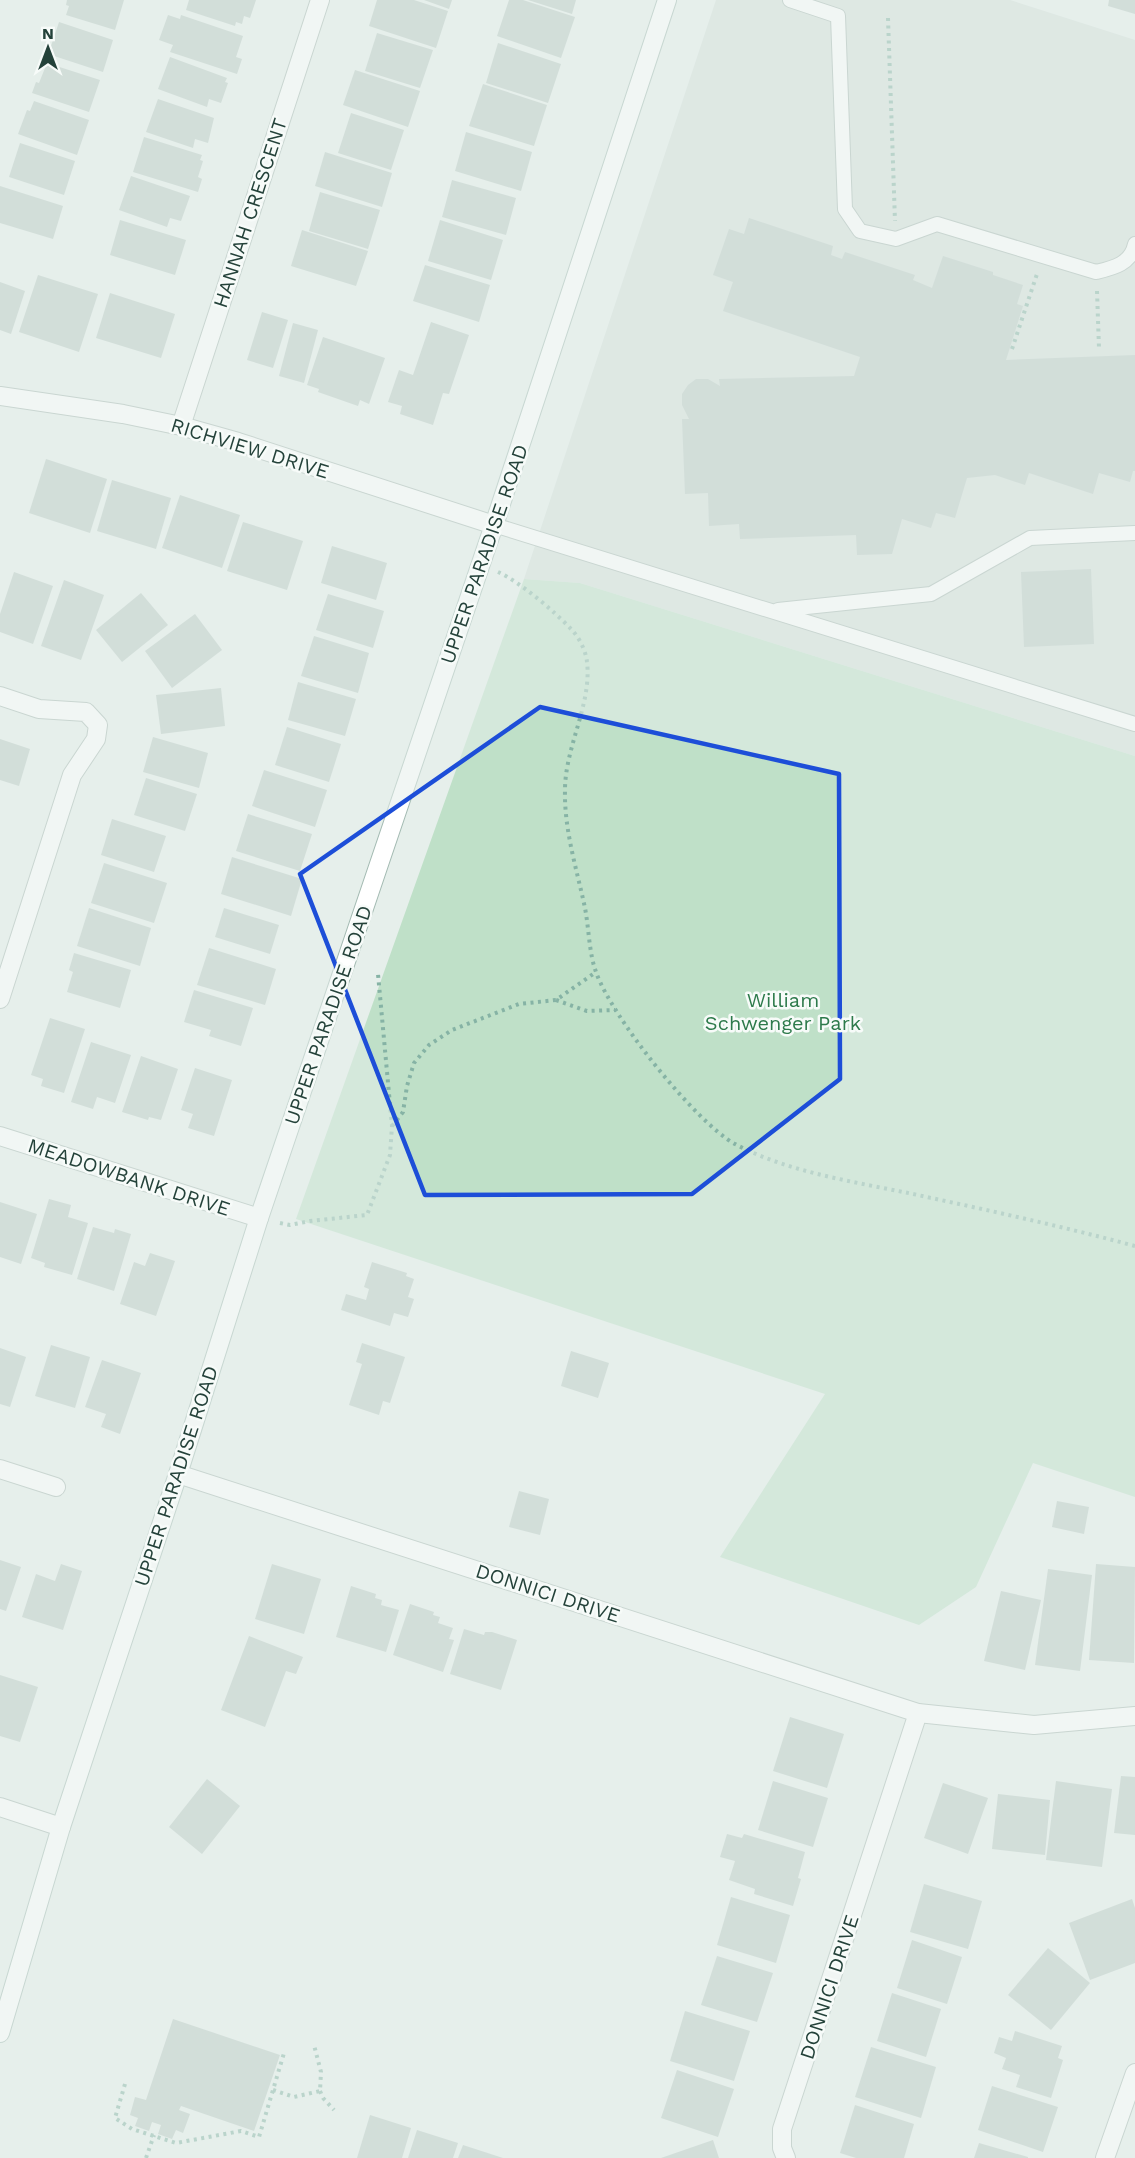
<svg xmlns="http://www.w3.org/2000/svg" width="1135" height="2158" viewBox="0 0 1135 2158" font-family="'Work Sans',sans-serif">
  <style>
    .built { fill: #d4dfda }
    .green { fill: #bfe0c8 }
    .building { fill: #bbcac4 }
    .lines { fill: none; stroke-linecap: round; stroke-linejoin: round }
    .service-casing { stroke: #a8b8b2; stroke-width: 16 }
    .minor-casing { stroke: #a8b8b2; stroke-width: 20 }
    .secondary-casing { stroke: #a4bbb3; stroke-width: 20 }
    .path { stroke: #86b3a5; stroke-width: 4; stroke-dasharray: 3 4.5; stroke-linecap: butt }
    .service { stroke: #fff; stroke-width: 14 }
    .minor { stroke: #fff; stroke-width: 18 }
    .secondary { stroke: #fff; stroke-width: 18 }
    .marked { fill: none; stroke: #1d4ed8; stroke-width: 4.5; stroke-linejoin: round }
    .labels { text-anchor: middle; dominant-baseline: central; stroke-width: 5; stroke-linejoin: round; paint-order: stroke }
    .street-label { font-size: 20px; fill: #24423a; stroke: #f7fbf9 }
    .park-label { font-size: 20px; fill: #2d7a4b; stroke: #f7fbf9 }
  </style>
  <rect width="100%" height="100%" fill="#e6efeb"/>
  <polygon class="built" points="716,0 1010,0 1135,40 1135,756 580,583 524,579"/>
  <polygon class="green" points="524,579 580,583 1135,756 1135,1497 1033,1463 976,1587 919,1625 720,1557 825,1394 296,1219"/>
  <g class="building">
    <polygon points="67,0 124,0 115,30 66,15 69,6 66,5"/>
    <polygon points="189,0 256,0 250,18 244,16 242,24 236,22 235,26 186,10"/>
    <polygon points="377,0 414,0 448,11 436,48 369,26"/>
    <polygon points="424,0 452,0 449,9"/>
    <polygon points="509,0 523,0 575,17 561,58 497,36"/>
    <polygon points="528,0 576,0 572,14"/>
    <polygon points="1109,0 1135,0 1135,14 1108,6"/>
    <polygon points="168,15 180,19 181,15 243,36 236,57 242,59 237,74 170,52 173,45 159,40"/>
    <polygon points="59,22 113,40 103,72 51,55 53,49 50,49"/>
    <polygon points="377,33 433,50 420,88 365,71"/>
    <polygon points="498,43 561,64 548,103 486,83"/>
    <polygon points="170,57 227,78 225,82 228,83 221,103 209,99 207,107 158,89"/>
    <polygon points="47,63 100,80 89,112 32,93 36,82 39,83"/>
    <polygon points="355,70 420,91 408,127 343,105"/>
    <polygon points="483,84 547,105 534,146 469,126"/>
    <polygon points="158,99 214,118 208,143 195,139 193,148 146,132"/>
    <polygon points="34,101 89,120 77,155 18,134 27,110 30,111"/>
    <polygon points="351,113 404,130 391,170 338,153"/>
    <polygon points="466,132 532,152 521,191 455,171"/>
    <polygon points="144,137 202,155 200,160 203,161 198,177 202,179 198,192 133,172"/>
    <polygon points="20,143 75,161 64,195 9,177"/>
    <polygon points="325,152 392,173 382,207 315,186"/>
    <polygon points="131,176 190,196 181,221 170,218 167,227 119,210"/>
    <polygon points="452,180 516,198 506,235 442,217"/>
    <polygon points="0,186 63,206 53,239 0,223"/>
    <polygon points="320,192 380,210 368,249 309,231"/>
    <polygon points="749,218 833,246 831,255 842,259 845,252 915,275 913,280 932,288 943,256 993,272 993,275 1023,285 1017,304 1023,306 1006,360 1135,355 1135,471 1133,471 1130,482 1099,473 1093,494 1029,473 1025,485 995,475 967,478 955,518 936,513 931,528 902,519 892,554 857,555 856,535 740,539 739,524 709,526 708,493 685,494 682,419 689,419 682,405 682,394 688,385 696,379 708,379 720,386 719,379 854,376 860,357 723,311 733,282 713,275 729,229 744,234"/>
    <polygon points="120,220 186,240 175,275 110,255"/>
    <polygon points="440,220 503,240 491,280 428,261"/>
    <polygon points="302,230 368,251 356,286 291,266"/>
    <polygon points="425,265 490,285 479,322 413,301"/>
    <polygon points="38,275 98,294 79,352 19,332"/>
    <polygon points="0,282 25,291 11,334 0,330"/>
    <polygon points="110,293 175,314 161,358 96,338"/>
    <polygon points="262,312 288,320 273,368 247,360"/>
    <polygon points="431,322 469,335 449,394 443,393 433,425 400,414 402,406 388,402 399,370 413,375"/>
    <polygon points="293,323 318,330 304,383 279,376"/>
    <polygon points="323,337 385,358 369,404 360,400 358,406 318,392 319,389 307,385"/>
    <polygon points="46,459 107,479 90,533 29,513"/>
    <polygon points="112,480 171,498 156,549 97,531"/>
    <polygon points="180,495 240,515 222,568 162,548"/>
    <polygon points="243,522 303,541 287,590 227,571"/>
    <polygon points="332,546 387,563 376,600 321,583"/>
    <polygon points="1091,569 1094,644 1024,647 1021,572"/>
    <polygon points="14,572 53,586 33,644 0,632 0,614"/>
    <polygon points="64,580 104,595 81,660 41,646"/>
    <polygon points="141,593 168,625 122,662 96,630"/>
    <polygon points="328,594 384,611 373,648 316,630"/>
    <polygon points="195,614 222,650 172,688 145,651"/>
    <polygon points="314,636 369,653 358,693 301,676"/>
    <polygon points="298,682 356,699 345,736 288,720"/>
    <polygon points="221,688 225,726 161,734 156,695"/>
    <polygon points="287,727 341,744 329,782 275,765"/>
    <polygon points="153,737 208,753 199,788 143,772"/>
    <polygon points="0,739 30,749 19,786 0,780"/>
    <polygon points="264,770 327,790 315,827 252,806"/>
    <polygon points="146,778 197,794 185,831 134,815"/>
    <polygon points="248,814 312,834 300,871 236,851"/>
    <polygon points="112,819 166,836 154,872 101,855"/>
    <polygon points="232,857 302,879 291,916 221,894"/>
    <polygon points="104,863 167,883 154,923 91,903"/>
    <polygon points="89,908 151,928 140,966 77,946"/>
    <polygon points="224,908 279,925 270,954 215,937"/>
    <polygon points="209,948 276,969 265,1005 197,985"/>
    <polygon points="74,953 131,970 120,1008 67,992 73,972 69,970"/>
    <polygon points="194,990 253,1008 241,1046 209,1036 211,1030 184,1022"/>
    <polygon points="50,1018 85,1029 64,1093 41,1086 43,1079 31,1075"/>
    <polygon points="91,1042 131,1055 115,1103 97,1097 93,1109 71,1102"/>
    <polygon points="141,1056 178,1069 161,1120 149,1117 148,1120 122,1112"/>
    <polygon points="195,1068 232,1080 214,1136 188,1128 193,1114 181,1110"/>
    <polygon points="49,1199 71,1205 68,1217 88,1223 72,1275 44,1267 45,1263 31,1258"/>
    <polygon points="0,1202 37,1214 21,1264 0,1257"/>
    <polygon points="93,1227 114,1233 115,1229 131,1234 114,1291 77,1279"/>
    <polygon points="150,1253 175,1261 156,1316 120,1304 134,1262 145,1266"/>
    <polygon points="372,1262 407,1273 406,1276 414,1279 408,1297 414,1299 408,1317 394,1313 390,1326 341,1310 346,1294 366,1300 369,1289 364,1287"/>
    <polygon points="362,1343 405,1357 390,1403 383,1401 379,1415 349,1405 362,1364 356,1362"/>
    <polygon points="51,1345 90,1357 75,1408 35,1396"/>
    <polygon points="0,1348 26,1357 10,1407 0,1404"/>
    <polygon points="571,1351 609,1363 598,1398 561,1386"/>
    <polygon points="102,1360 141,1373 120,1434 101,1427 106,1414 85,1407"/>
    <polygon points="519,1491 549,1499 540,1535 509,1527"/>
    <polygon points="1057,1501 1089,1507 1084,1534 1052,1527"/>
    <polygon points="0,1560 21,1567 6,1611 0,1609"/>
    <polygon points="61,1564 82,1571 63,1630 22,1617 36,1574 55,1581"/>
    <polygon points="272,1564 321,1579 304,1634 255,1619"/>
    <polygon points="1096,1564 1135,1567 1134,1663 1089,1660"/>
    <polygon points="1048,1569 1092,1575 1080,1671 1035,1665"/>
    <polygon points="351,1586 376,1594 375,1598 382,1600 381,1605 399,1610 386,1652 336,1637"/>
    <polygon points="1001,1591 1041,1600 1025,1670 984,1661"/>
    <polygon points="410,1604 434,1612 433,1615 440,1617 438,1623 453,1628 449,1639 454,1640 443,1672 393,1655"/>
    <polygon points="464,1629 484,1635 485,1632 492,1632 517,1640 501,1690 450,1674"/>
    <polygon points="249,1636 303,1657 296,1674 286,1671 265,1727 221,1710"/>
    <polygon points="0,1675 38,1687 20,1742 0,1736"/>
    <polygon points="790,1717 844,1734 827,1788 773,1771"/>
    <polygon points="1121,1776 1135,1777 1135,1835 1114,1833"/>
    <polygon points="207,1779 240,1806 202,1854 169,1827"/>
    <polygon points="773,1781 828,1798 813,1847 758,1830"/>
    <polygon points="1056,1781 1112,1789 1102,1867 1046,1860"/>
    <polygon points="943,1783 988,1798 968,1854 924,1838"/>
    <polygon points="998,1794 1050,1800 1045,1855 992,1849"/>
    <polygon points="727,1834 742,1838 744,1834 805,1852 798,1878 801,1879 793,1906 754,1894 755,1889 729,1880 735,1861 720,1857"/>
    <polygon points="924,1884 982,1901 968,1949 910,1932"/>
    <polygon points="731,1897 790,1915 776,1963 717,1945"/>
    <polygon points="1132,1899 1135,1908 1135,1963 1090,1980 1069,1923"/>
    <polygon points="912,1940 962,1957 947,2004 897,1988"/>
    <polygon points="1048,1948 1090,1983 1051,2030 1008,1995"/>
    <polygon points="717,1956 773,1973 757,2022 701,2005"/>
    <polygon points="892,1993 941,2009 926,2057 877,2041"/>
    <polygon points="685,2011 750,2031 734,2081 670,2061"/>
    <polygon points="173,2019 280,2055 254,2131 181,2106 179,2110 190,2114 183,2133 176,2130 172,2139 158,2134 161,2125 152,2122 149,2131 135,2126 138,2118 130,2115 135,2097 146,2100"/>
    <polygon points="1015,2031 1062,2046 1058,2058 1063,2060 1051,2098 1016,2087 1020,2075 1002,2069 1006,2058 994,2053 999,2037 1012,2041"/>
    <polygon points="871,2047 936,2067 921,2118 855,2097"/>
    <polygon points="677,2070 734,2089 718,2137 661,2118"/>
    <polygon points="992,2086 1058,2107 1043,2152 978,2130"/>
    <polygon points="855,2105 914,2124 904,2158 856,2158 840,2153"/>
    <polygon points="370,2115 411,2128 402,2158 357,2158"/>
    <polygon points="417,2130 458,2143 453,2158 408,2158"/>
    <polygon points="713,2140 719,2158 661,2158"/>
    <polygon points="979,2143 1028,2157 1028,2158 974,2158"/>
    <polygon points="463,2145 503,2158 458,2158"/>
  </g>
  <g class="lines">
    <g class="service-casing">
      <g id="service">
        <path d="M790 0 838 16 845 209 860 231 896 239 937 224 1096 272C1113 268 1131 264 1135 244"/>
        <polyline points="494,525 1135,724"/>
        <polyline points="778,610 931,594 1030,538 1135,533"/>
      </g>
    </g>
    <g class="minor-casing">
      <g id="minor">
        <polyline points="0,396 123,414 181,426 238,442 494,525"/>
        <polyline points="181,426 320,0"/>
        <polyline points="0,696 39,709 86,712 98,725 96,739 72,775 0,999"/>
        <polyline points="0,1136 259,1218"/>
        <polyline points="0,1469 56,1487"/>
        <polyline points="178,1474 918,1713 1034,1725 1135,1716"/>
        <polyline points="0,1807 61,1827"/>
        <polyline points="786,2158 782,2148 782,2129 918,1713"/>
        <polyline points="1105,2158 1135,2073"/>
      </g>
    </g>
    <g class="secondary-casing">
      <polyline id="secondary" points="0,2033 61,1827 178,1474 259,1218 494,525 667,0"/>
    </g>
    <g class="path">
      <polyline points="888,18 895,221"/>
      <polyline points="1097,291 1099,348"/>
      <polyline points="1012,349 1037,274"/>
      <path d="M498 572C520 582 554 611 571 629 579 637 586 651 587 662 592 704 565 747 565 790 564 830 577 870 585 908 589 929 589 953 596 972 611 1016 695 1122 735 1144 787 1172 855 1182 913 1194 987 1210 1061 1226 1135 1246"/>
      <polyline points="556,1000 587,1011 615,1010"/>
      <polyline points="392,1126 403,1112 407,1086 414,1063 429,1045 452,1030 519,1004 556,1000 596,972"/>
      <polyline points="280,1223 290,1225 310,1221 367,1215 390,1155 392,1126 378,974"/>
      <polyline points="125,2084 115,2118 132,2129 176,2143 241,2131 259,2137 284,2053"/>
      <polyline points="273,2090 294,2097 320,2091 321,2072 314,2045"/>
      <polyline points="320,2091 323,2098 334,2110"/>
      <polyline points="146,2158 154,2135"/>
    </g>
    <use href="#service" class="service"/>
    <use href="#minor" class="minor"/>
    <use href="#secondary" class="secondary"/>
  </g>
  <path d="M0 0H1135V2158H0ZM540 707 839 774 840 1079 692 1194 425 1195 300 874Z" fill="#e6efeb" fill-opacity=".55" fill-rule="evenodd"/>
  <path class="marked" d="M540 707 839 774 840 1079 692 1194 425 1195 300 874Z"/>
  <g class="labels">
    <g class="street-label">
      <text transform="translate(250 213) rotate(-72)">HANNAH CRESCENT</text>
      <text transform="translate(250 448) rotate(17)">RICHVIEW DRIVE</text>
      <text transform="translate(484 554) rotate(-71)">UPPER PARADISE ROAD</text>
      <text transform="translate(328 1015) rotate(-71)">UPPER PARADISE ROAD</text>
      <text transform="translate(129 1177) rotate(18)">MEADOWBANK DRIVE</text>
      <text transform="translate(176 1476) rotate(-72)">UPPER PARADISE ROAD</text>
      <text transform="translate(548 1593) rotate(18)">DONNICI DRIVE</text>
      <text transform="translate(829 1987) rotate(-72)">DONNICI DRIVE</text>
    </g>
    <g class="park-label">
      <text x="783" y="1000">William<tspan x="783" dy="23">Schwenger Park</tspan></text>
    </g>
  </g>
  <g transform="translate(48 48)" stroke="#f7fbf9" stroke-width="4.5" paint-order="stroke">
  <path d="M0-4.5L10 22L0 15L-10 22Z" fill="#24423a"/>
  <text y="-9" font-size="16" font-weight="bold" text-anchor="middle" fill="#24423a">N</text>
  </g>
</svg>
